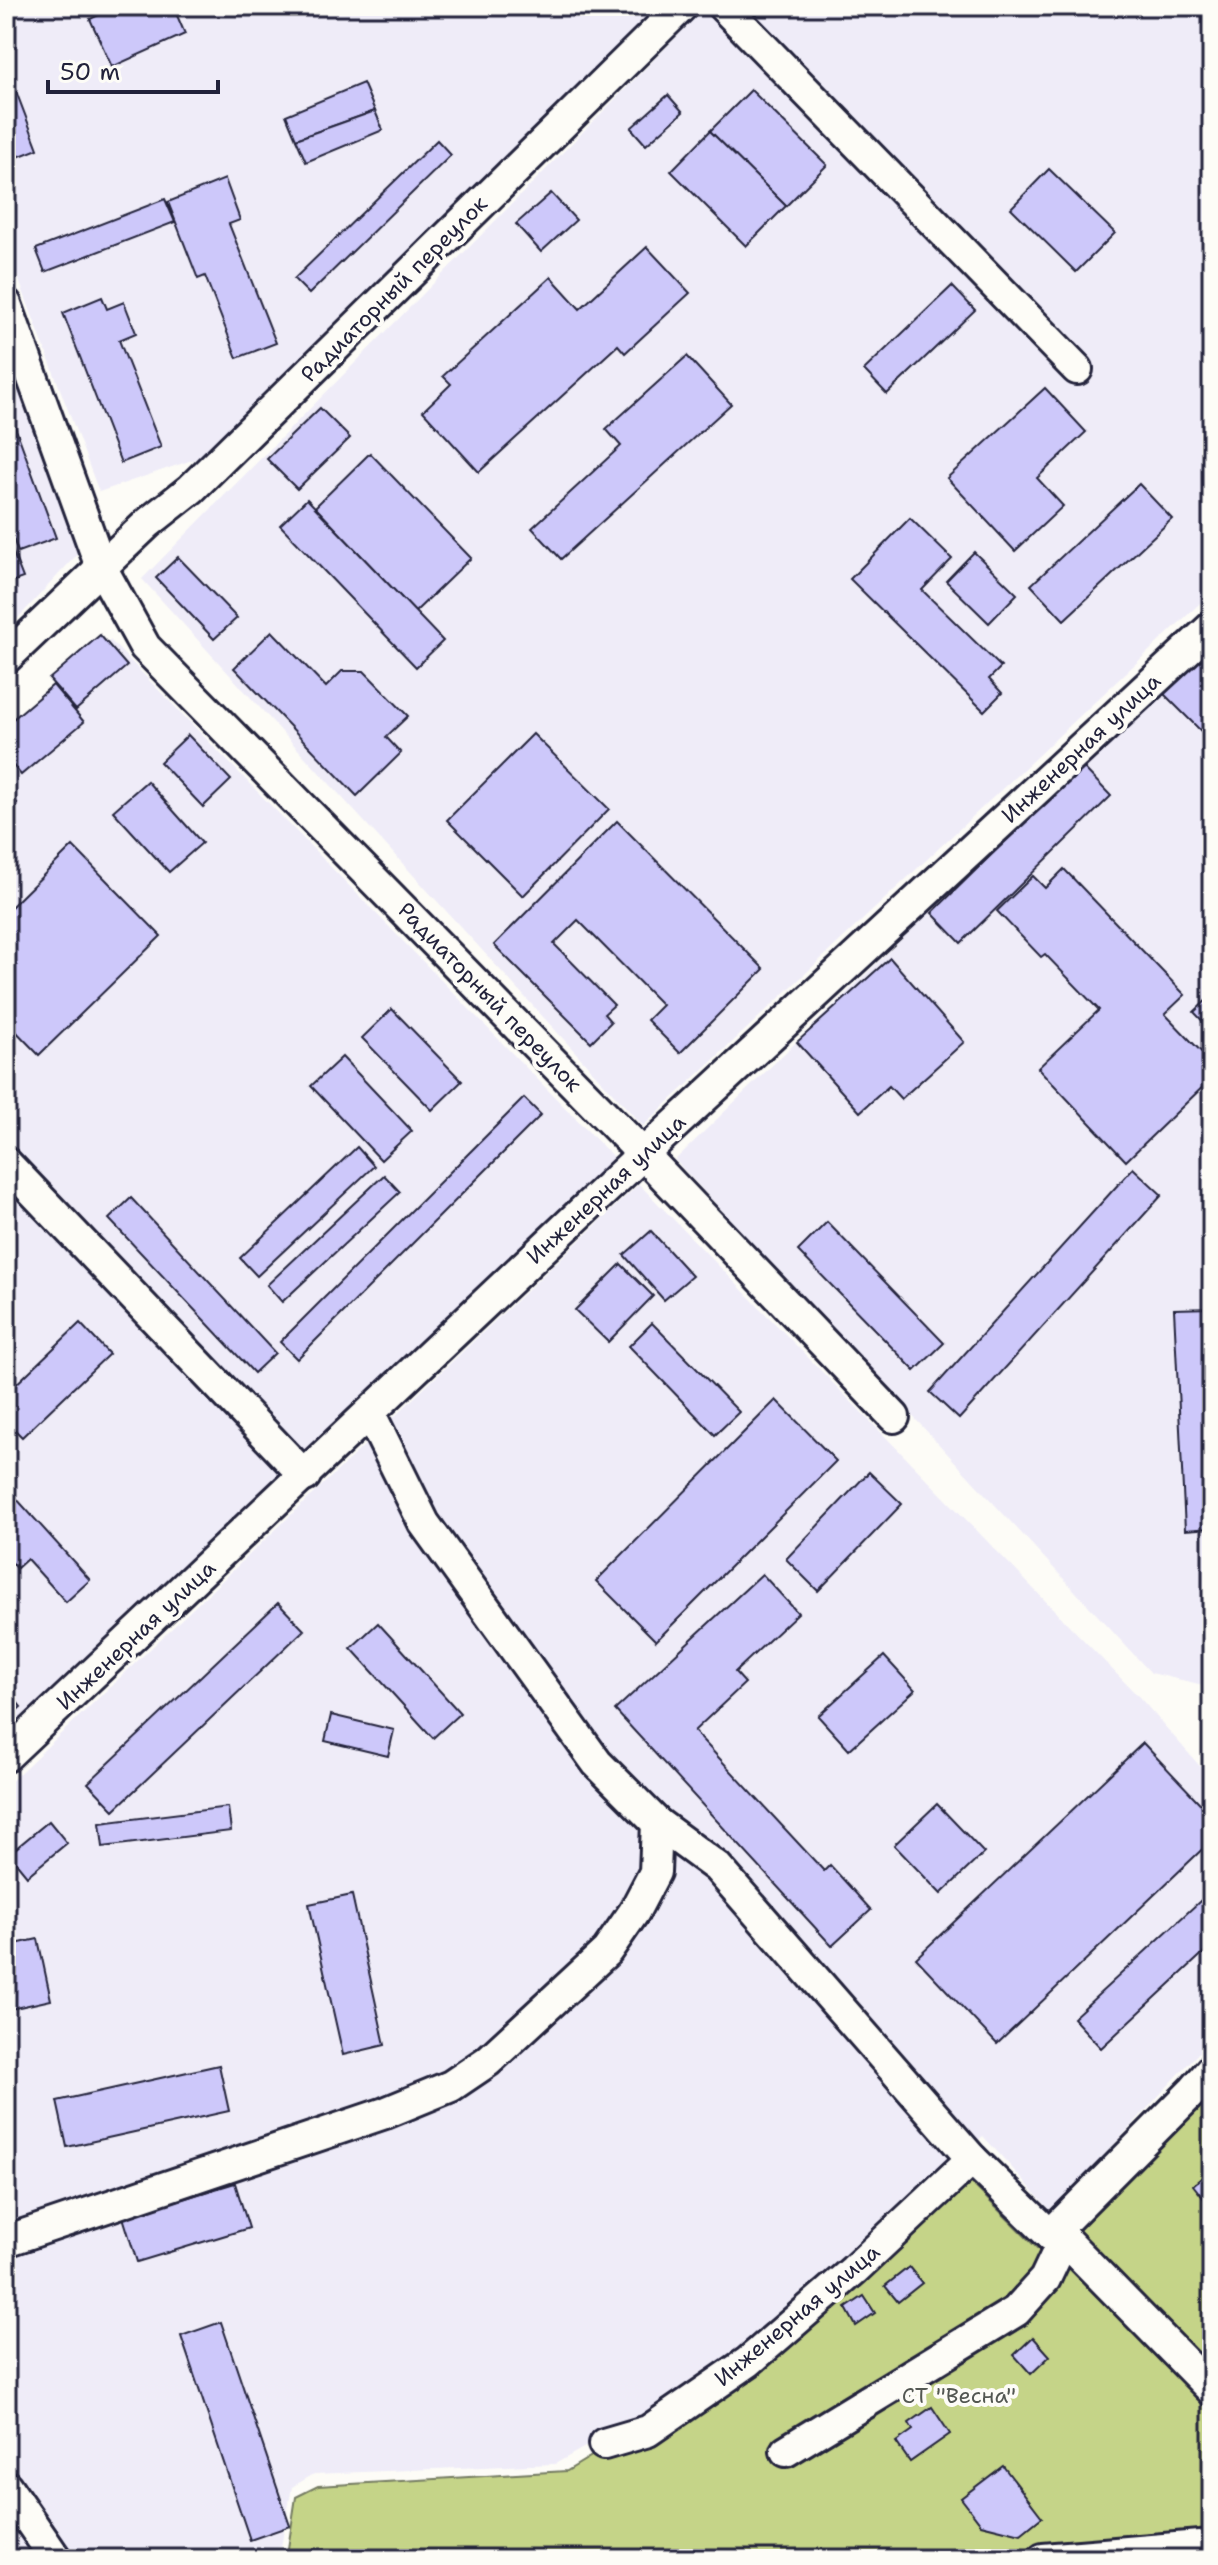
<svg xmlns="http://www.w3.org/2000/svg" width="1218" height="2565" viewBox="0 0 1218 2565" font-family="'Shantell Sans',sans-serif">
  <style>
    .built { fill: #efecf8 }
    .green { fill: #c5d488; stroke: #747b62; stroke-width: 2 }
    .building { fill: #cdc8fa; stroke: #22223b; stroke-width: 2 }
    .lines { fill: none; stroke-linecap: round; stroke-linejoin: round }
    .minor-casing { stroke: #22223b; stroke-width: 36 }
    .minor { stroke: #fdfcf7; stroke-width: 30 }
    .labels { text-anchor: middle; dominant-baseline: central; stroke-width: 8; stroke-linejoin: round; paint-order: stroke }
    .street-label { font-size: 22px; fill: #22223b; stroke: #fdfcf7 }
    .park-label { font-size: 22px; fill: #535752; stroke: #fdfcf7 }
  </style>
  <rect width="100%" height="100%" fill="#fdfcf7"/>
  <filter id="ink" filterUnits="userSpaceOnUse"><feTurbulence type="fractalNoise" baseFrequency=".0125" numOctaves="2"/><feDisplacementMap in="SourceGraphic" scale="16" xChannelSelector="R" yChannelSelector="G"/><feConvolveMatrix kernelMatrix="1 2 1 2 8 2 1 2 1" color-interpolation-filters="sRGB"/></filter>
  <g filter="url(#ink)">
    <g class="built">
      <polygon points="6,6 658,6 230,447 99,492 6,246"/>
      <polygon points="707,6 1212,6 1212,592 643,1126 142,579"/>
      <polygon points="6,338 86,545 6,631"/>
      <polygon points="1212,637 1212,1282 1205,1297 1212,1433 1212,1687 1151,1673 675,1160"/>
      <polygon points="110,640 619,1163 6,1751 6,725"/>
      <polygon points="639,1184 1141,1699 1212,1780 1212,2038 1052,2212 983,2136 745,2356 555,2464 314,2474 292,2487 281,2547 225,2559 6,2559 6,1786"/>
    </g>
    <polygon class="green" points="1212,2054 1212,2559 271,2559 287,2555 296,2497 318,2486 567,2471 765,2350 958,2170 1039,2250"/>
    <g class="building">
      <polygon points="118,6 173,6 185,34 112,67 90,19"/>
      <polygon points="6,65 38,149 10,160 6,148"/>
      <polygon points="363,83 375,111 296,139 286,115"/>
      <polygon points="751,90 827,165 786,206 710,131"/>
      <polygon points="668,95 683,112 646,145 631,128"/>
      <polygon points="375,111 383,130 306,162 296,139"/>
      <polygon points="710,131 786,206 746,246 671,171"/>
      <polygon points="437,140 451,155 309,294 294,279"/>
      <polygon points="1049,169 1115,233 1076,272 1011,208"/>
      <polygon points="225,179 240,220 229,224 276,343 237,358 205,276 198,279 168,202"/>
      <polygon points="551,193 576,220 541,252 516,224"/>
      <polygon points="165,199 175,222 45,272 36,249"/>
      <polygon points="647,247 690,293 625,353 618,345 479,472 423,411 451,384 443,376 551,277 580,309"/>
      <polygon points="952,286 975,310 887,394 864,370"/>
      <polygon points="102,297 107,309 124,302 136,333 119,340 161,447 121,463 63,313"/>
      <polygon points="687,356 731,404 561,559 532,528 621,446 606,429"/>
      <polygon points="1045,388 1086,432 1037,478 1063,506 1015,551 947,478"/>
      <polygon points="6,402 56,538 18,552 6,519"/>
      <polygon points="320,408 350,438 297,489 267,459"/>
      <polygon points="370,453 471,558 415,612 315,507"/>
      <polygon points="1139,484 1172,519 1064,620 1031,585"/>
      <polygon points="307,499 443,641 416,667 280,525"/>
      <polygon points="910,518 952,559 922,590 1001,667 989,679 1002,693 984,711 850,579"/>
      <polygon points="6,535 23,578 6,584"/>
      <polygon points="974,552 1017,594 989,623 946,581"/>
      <polygon points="178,557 237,618 214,639 156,578"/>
      <polygon points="272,631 326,687 342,671 364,671 408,716 386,737 401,753 357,796 234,668"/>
      <polygon points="100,635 127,666 76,710 49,679"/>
      <polygon points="1212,645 1212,742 1163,693"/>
      <polygon points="53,685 84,722 21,775 6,757 6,725"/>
      <polygon points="533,734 609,809 523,896 447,820"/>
      <polygon points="188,735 231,780 203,807 160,762"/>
      <polygon points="1082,766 1111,796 961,943 932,913"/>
      <polygon points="147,781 202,843 169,872 113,811"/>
      <polygon points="6,790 17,803 6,812"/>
      <polygon points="617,821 764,969 680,1053 647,1020 662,1005 578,920 554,944 614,1005 604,1014 611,1022 591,1042 494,945"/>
      <polygon points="73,846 161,936 39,1055 6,1021 6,912"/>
      <polygon points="1064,869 1185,995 1165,1014 1212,1063 1212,1078 1126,1161 1038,1068 1099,1010 1045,954 1041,957 997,911 1033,876 1045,888"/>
      <polygon points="890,958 964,1042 901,1099 889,1086 860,1112 797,1042"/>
      <polygon points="1212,995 1212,1031 1194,1012"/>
      <polygon points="392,1009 462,1081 432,1110 362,1038"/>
      <polygon points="342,1057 412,1131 381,1160 311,1086"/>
      <polygon points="524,1098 541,1115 297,1359 280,1342"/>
      <polygon points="357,1147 374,1166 257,1276 240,1258"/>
      <polygon points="1133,1168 1162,1195 959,1419 930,1392"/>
      <polygon points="384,1175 400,1192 282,1302 267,1285"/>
      <polygon points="131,1198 275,1353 254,1373 109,1219"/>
      <polygon points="827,1222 944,1343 915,1371 798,1251"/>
      <polygon points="651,1231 692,1276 664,1300 624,1255"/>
      <polygon points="621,1264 653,1296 608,1342 575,1310"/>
      <polygon points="1210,1308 1212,1528 1185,1530 1174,1309"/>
      <polygon points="80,1323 109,1354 22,1437 6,1421 6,1394"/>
      <polygon points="652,1323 739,1412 715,1435 629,1346"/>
      <polygon points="776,1400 836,1461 656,1641 596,1581"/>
      <polygon points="869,1472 902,1504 818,1591 786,1559"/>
      <polygon points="6,1487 90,1580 66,1602 27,1559 17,1568 6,1556"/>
      <polygon points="762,1574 798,1613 735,1672 745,1683 694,1731 824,1871 830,1865 871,1910 832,1946 615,1710"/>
      <polygon points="278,1603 304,1630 114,1810 88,1783"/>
      <polygon points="378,1623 460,1713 433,1738 351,1648"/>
      <polygon points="884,1656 915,1690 849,1750 818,1716"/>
      <polygon points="6,1689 21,1707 6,1720"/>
      <polygon points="331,1715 394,1730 388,1756 325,1741"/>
      <polygon points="1143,1743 1212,1816 1212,1840 997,2044 916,1958"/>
      <polygon points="937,1804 984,1853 941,1894 894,1845"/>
      <polygon points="228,1807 231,1831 103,1847 100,1823"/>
      <polygon points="49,1821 67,1843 27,1876 9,1854"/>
      <polygon points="1212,1890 1212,1945 1101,2048 1073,2018"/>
      <polygon points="352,1895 385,2045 343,2055 309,1904"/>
      <polygon points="38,1939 51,2000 6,2010 6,1946"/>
      <polygon points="219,2065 229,2111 67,2147 57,2101"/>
      <polygon points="1212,2169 1212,2209 1193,2185"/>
      <polygon points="235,2183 249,2228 137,2262 123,2217"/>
      <polygon points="909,2267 922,2283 898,2302 885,2286"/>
      <polygon points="864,2296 875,2313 856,2326 846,2308"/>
      <polygon points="221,2322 290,2526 250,2540 181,2336"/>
      <polygon points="1033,2337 1050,2356 1031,2374 1014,2355"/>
      <polygon points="932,2407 950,2434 910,2462 896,2442 913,2430 909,2423"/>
      <polygon points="1003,2466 1042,2517 1021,2534 981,2524 961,2498"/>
    </g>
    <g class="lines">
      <g class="minor-casing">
        <g id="minor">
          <polyline points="723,6 1077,369"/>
          <polyline points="6,304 101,567 145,647 643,1154 894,1417"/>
          <polyline points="6,658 148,523 191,489 682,6"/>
          <polyline points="6,1163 305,1476"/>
          <polyline points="370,1414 424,1523 597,1763 657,1823 717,1867 972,2159 1050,2235 1064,2239 1212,2390"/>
          <polyline points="6,1756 643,1154 1212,627"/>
          <polyline points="1050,2235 1194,2090 1212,2069"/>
          <polyline points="6,2241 385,2113 451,2086 488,2061 607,1951 634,1912 655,1872 657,1823"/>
          <polyline points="604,2444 648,2431 748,2362 854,2270 972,2159"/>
          <polyline points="786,2451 1016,2311 1045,2279 1064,2239"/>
          <polyline points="6,2486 56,2559"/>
          <polyline points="1043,2559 1212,2545"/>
        </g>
      </g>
      <use href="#minor" class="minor"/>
    </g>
  </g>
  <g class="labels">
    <g class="street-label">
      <text transform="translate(394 289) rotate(-45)">Радиаторный переулок</text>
      <text transform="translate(1081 748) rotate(-43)">Инженерная улица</text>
      <text transform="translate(490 997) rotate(46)">Радиаторный переулок</text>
      <text transform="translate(606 1189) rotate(-43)">Инженерная улица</text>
      <text transform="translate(136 1635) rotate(-43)">Инженерная улица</text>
      <text transform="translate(797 2315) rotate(-40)">Инженерная улица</text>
    </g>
    <g class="park-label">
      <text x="959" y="2395">СТ "Весна"</text>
    </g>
  </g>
  <rect width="1218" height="2565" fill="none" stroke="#fdfcf7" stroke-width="32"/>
  <rect x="16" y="16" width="1186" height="2533" fill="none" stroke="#22223b" stroke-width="3" filter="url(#ink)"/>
  <path d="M48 80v12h170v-12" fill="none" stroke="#22223b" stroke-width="4"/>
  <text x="60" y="80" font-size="24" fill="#22223b" stroke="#fdfcf7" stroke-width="6" paint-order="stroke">50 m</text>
</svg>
